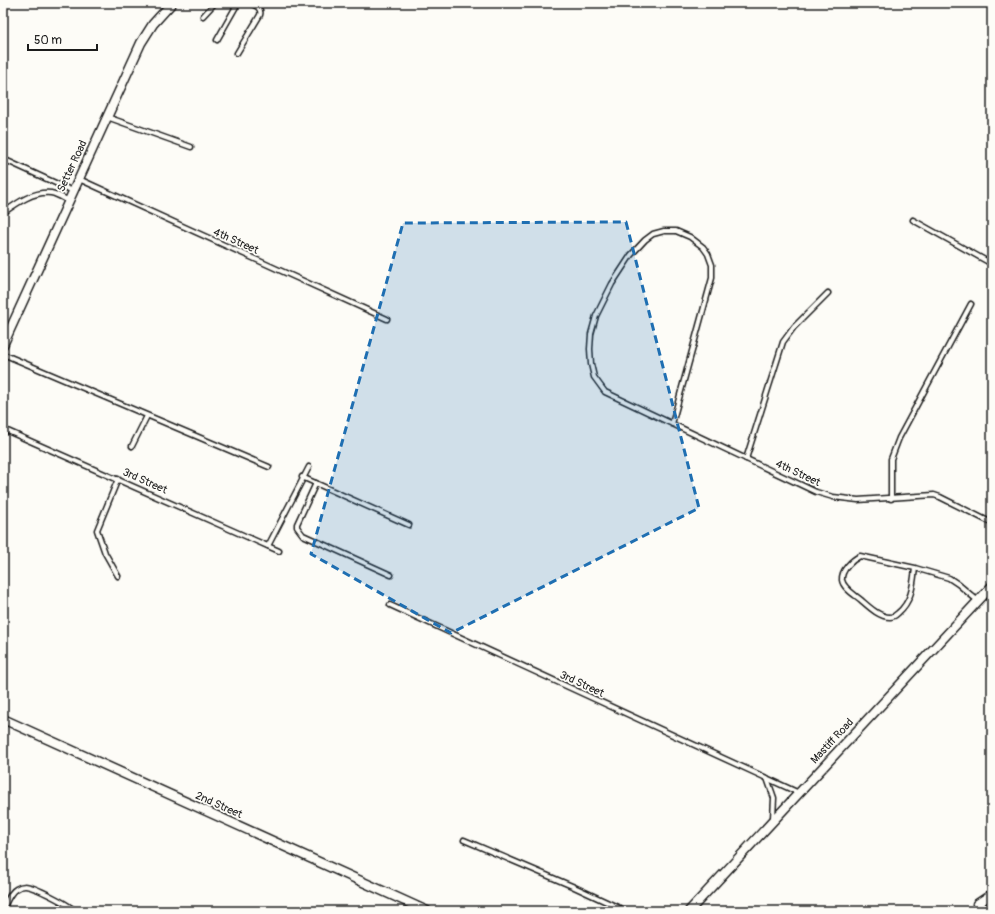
<svg xmlns="http://www.w3.org/2000/svg" width="995" height="914" viewBox="0 0 995 914" font-family="Pangolin,sans-serif">
  <style>
    .lines { fill: none; stroke-linecap: round; stroke-linejoin: round }
    .service-casing { stroke: #1c1c1c; stroke-width: 7 }
    .minor-casing { stroke: #1c1c1c; stroke-width: 11 }
    .service { stroke: #fdfcf7; stroke-width: 4 }
    .minor { stroke: #fdfcf7; stroke-width: 8 }
    .marked { fill: #1f6fb2; fill-opacity: 0.2; stroke: #1f6fb2; stroke-width: 3; stroke-dasharray: 8 5; stroke-linejoin: round }
    .labels { text-anchor: middle; dominant-baseline: central; stroke-width: 3.5; stroke-linejoin: round; paint-order: stroke }
    .street-label { font-size: 11px; fill: #1c1c1c; stroke: #fdfcf7 }
  </style>
  <rect width="100%" height="100%" fill="#fdfcf7"/>
  <filter id="ink" filterUnits="userSpaceOnUse"><feTurbulence type="fractalNoise" baseFrequency=".025" numOctaves="2"/><feDisplacementMap in="SourceGraphic" scale="8" xChannelSelector="R" yChannelSelector="G"/><feConvolveMatrix kernelMatrix="1 2 1 2 8 2 1 2 1" color-interpolation-filters="sRGB"/></filter>
  <g filter="url(#ink)">
    <g class="lines">
      <g class="service-casing">
        <g id="service">
          <polyline points="203,16 215,3"/>
          <polyline points="217,40 238,3"/>
          <path d="M237 53 260 15C262 8 256 6 250 3"/>
          <polyline points="107,117 191,147"/>
          <polyline points="3,159 73,191"/>
          <polyline points="991,178 992,177"/>
          <polyline points="79,179 387,319"/>
          <path d="M3 213C17 203 33 191 51 193 57 194 63 198 69 201"/>
          <polyline points="913,220 992,264"/>
          <polyline points="3,354 269,467"/>
          <polyline points="672,424 712,278 712,265 708,254 703,247 690,237 676,231 664,231 653,234 645,240 631,255 612,284 596,316 591,334 590,349 591,364 594,377 605,392 816,492 833,497 858,500 934,495 940,497 992,523"/>
          <polyline points="3,429 279,551"/>
          <polyline points="132,446 147,416"/>
          <polyline points="746,459 783,342 794,327 828,293"/>
          <polyline points="302,477 409,525"/>
          <polyline points="118,479 97,530 105,553 118,576"/>
          <polyline points="316,483 297,524 297,527 303,535 391,575"/>
          <polyline points="891,499 891,459 899,438 971,304"/>
          <polyline points="268,546 309,467"/>
          <path d="M915 568 860 556C852 560 841 570 842 580 843 588 855 595 861 600 868 606 879 617 890 617 893 617 896 615 898 613 912 601 913 585 915 568L949 578 958 584 978 601"/>
          <polyline points="390,605 799,793"/>
          <polyline points="767,778 774,798 773,818"/>
          <polyline points="464,840 572,886 626,911"/>
          <path d="M3 909C6 903 10 892 16 889 19 887 23 886 25 886 34 886 70 905 75 911"/>
        </g>
      </g>
      <g class="minor-casing">
        <g id="minor">
          <polyline points="3,345 141,43 153,24 172,3"/>
          <polyline points="3,719 427,911"/>
          <polyline points="977,904 992,894"/>
          <polyline points="689,911 992,586"/>
        </g>
      </g>
      <use href="#service" class="service"/>
      <use href="#minor" class="minor"/>
    </g>
  </g>
  <path class="marked" d="M626 222 699 508 451 633 311 554 403 223Z"/>
  <g class="labels">
    <g class="street-label">
      <text transform="translate(72 166) rotate(-65)">Setter Road</text>
      <text transform="translate(236 241) rotate(24)">4th Street</text>
      <text transform="translate(798 473) rotate(25)">4th Street</text>
      <text transform="translate(145 481) rotate(24)">3rd Street</text>
      <text transform="translate(582 684) rotate(25)">3rd Street</text>
      <text transform="translate(832 741) rotate(-47)">Mastiff Road</text>
      <text transform="translate(219 805) rotate(24)">2nd Street</text>
    </g>
  </g>
  <rect width="995" height="914" fill="none" stroke="#fdfcf7" stroke-width="16"/>
  <rect x="8" y="8" width="979" height="898" fill="none" stroke="#1c1c1c" stroke-width="1.5" filter="url(#ink)"/>
  <path d="M28 44v6h69v-6" fill="none" stroke="#1c1c1c" stroke-width="2"/>
  <text x="34" y="44" font-size="12" fill="#1c1c1c" stroke="#fdfcf7" stroke-width="3" paint-order="stroke">50 m</text>
</svg>
